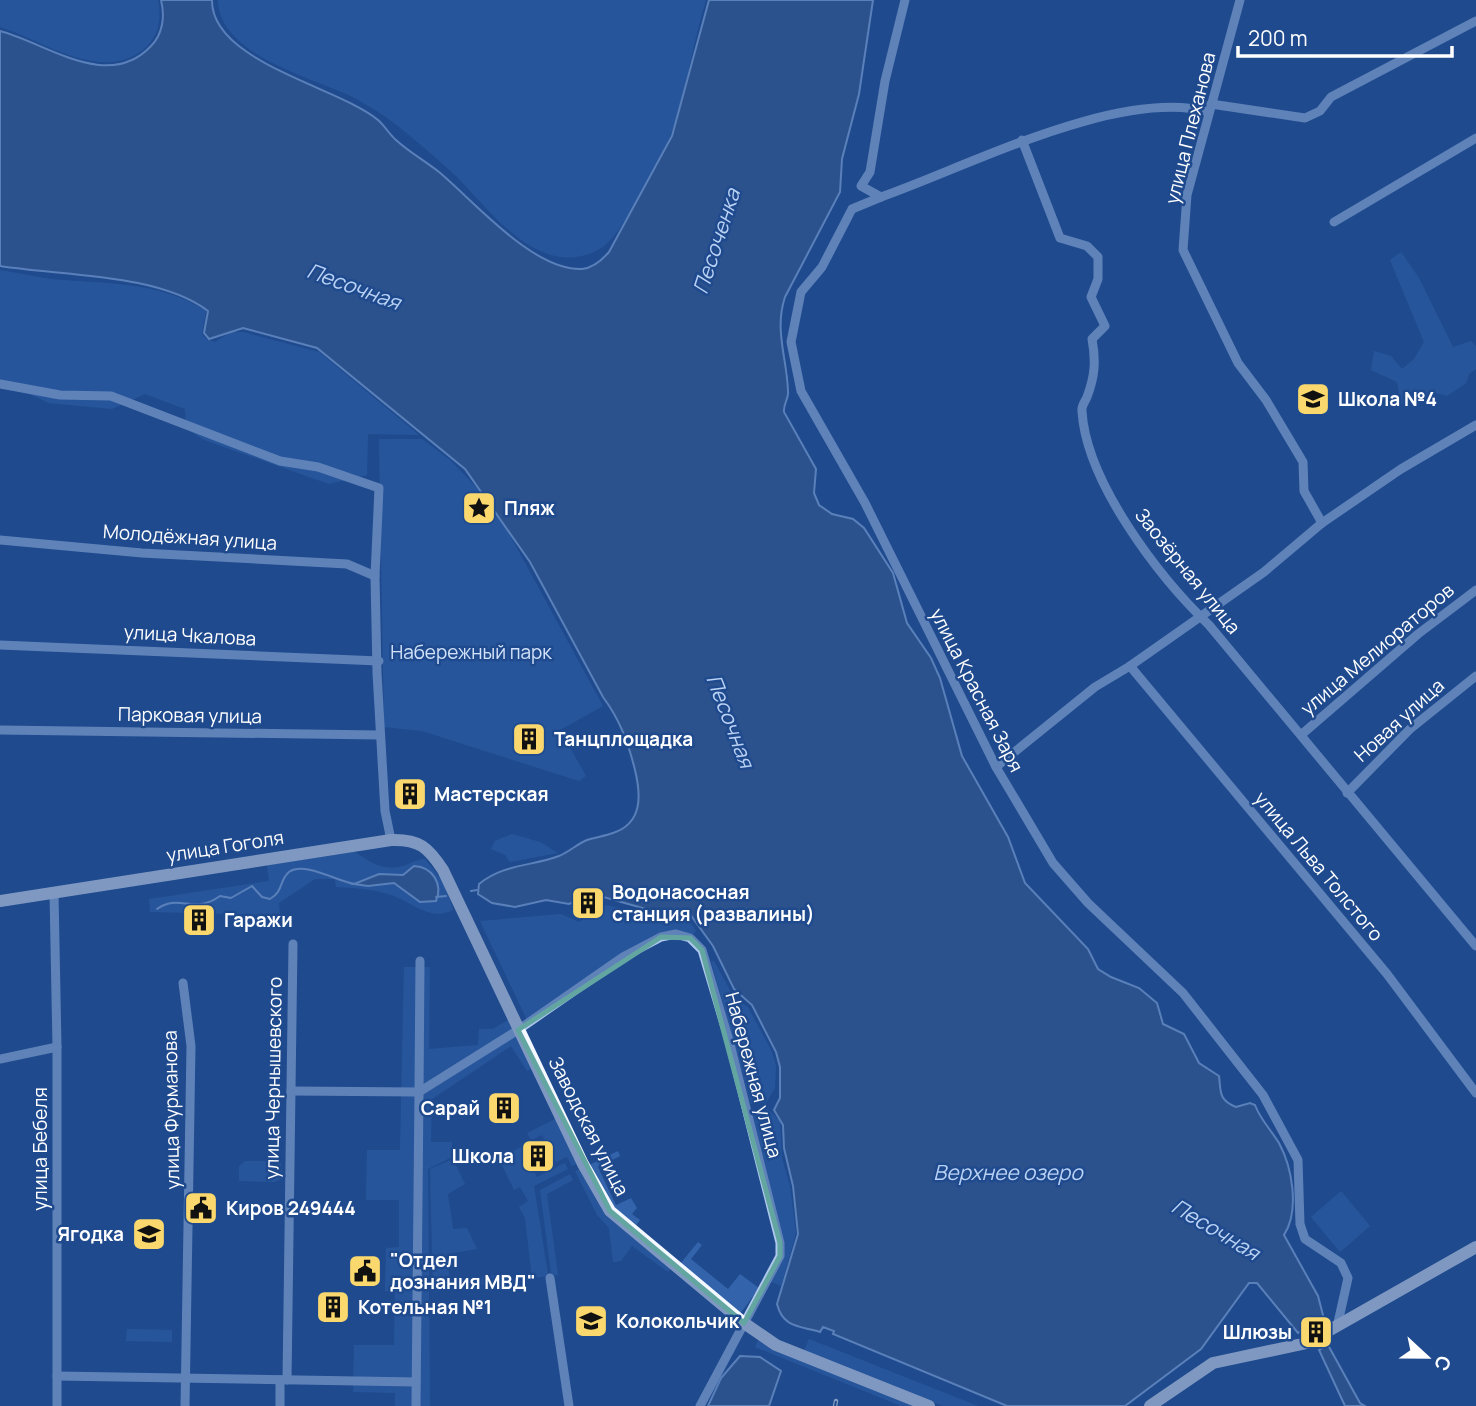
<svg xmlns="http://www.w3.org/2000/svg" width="1476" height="1406" viewBox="0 0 1476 1406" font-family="Manrope,sans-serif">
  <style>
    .green { fill: #3263ab }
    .water { fill: #3c5c8d; stroke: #a1c1ee; stroke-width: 2 }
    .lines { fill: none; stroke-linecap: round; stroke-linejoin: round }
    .stream { stroke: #a1c1ee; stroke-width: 2 }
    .minor { stroke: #adc7ed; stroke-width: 9 }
    .major { stroke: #f3f7ff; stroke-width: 12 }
    .rail-casing { stroke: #fff; stroke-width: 4.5 }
    .rail { stroke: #1f4a8e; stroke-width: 2; stroke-dasharray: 5; stroke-linecap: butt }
    .marked { fill: none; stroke: #63a6a1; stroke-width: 5; stroke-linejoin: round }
    .labels { text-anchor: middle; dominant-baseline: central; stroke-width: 5; stroke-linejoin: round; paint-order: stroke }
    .street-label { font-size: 19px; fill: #fff; stroke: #1f4a8e }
    .poi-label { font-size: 19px; font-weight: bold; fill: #fff; stroke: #1f4a8e; text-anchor: start }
    .park-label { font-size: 19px; fill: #d3e2f9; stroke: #1f4a8e }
    .water-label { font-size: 21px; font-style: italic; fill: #b9d1f4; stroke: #1f4a8e }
  </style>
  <rect width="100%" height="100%" fill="#1f4a8e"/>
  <g class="green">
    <path d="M0 0H158C162 19 159 36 144 49 101 84 43 40 0 27Z"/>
    <path d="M218 0H706C692 44 687 91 671 134 662 156 629 218 614 236 607 244 599 251 589 254 533 273 489 209 455 175 434 156 412 137 390 120 376 110 360 100 344 93 306 76 219 53 218 0Z"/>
    <polygon points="1401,252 1419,278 1453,347 1471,341 1476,346 1476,369 1469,374 1466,383 1447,396 1433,392 1418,404 1401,404 1397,382 1371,370 1374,351 1391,356 1402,369 1414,359 1424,342 1390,260"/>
    <path d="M0 270C21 273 43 279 64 280 115 284 162 283 206 311L202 334 206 339 215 342 231 332H243L319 352 419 435 368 434 367 475 329 484 204 440 186 428 185 409 145 394 112 409 49 403 0 381Z"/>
    <polygon points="379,439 422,439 450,460 476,487 507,530 603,706 560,730 586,776 579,781 422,731 384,727"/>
    <polygon points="512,834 540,842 558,853 510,862 505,855 491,849 495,841"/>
    <path d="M355 852C371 863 383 871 403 866 412 863 417 859 425 859L445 884 453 910C431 921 416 905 396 897 378 889 355 888 336 887L335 879H315L279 903 280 915 150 912 149 899 269 881 267 865Z"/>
    <polygon points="606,905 660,916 684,912 696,931 692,935 659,934 527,1020 480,921 561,914 579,922"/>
    <polygon points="711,961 714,961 735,999 748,1007 772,1052 776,1066 775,1088 766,1103 751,1104"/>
    <polygon points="404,967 430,967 429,1049 478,1045 479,1029 493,1029 508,1020 533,1068 527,1071 511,1046 432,1099 431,1142 452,1142 452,1157 428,1169 430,1406 395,1406 395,1393 353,1392 354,1345 394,1345 395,1292 385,1291 386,1248 399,1247 399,1200 366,1200 367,1150 400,1150"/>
    <polygon points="768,1109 780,1121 782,1158 790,1186 796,1233 781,1286 771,1282 782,1256 783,1242 752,1111"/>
    <polygon points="557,1118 579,1163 572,1166 567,1157 556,1162 542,1135 531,1140 527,1133"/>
    <polygon points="521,1147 537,1177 565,1163 568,1169 534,1186 548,1274 551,1273 540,1190 570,1174 573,1180 547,1194 558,1275 532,1278 525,1218 519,1207 528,1201 520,1187 514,1190 499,1159"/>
    <polygon points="618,1151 620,1156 598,1167 616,1205 631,1198 637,1208 632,1214 640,1220 635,1227 613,1209 587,1166"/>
    <polygon points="453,1159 465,1184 448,1194 453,1229 467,1228 477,1249 447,1254 450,1281 509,1273 514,1281 433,1292 430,1169"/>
    <polygon points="245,1161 278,1161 281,1163 282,1178 275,1182 239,1181 239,1166"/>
    <polygon points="581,1168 594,1194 673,1266 668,1272 632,1246 621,1261 613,1262 609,1228 597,1215 575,1171"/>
    <polygon points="1341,1191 1370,1226 1340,1252 1311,1217"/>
    <polygon points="698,1242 702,1245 691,1259 728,1289 740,1274 759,1288 740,1314 680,1264"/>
    <polygon points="127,1329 172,1330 172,1342 126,1341"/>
    <polygon points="809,1339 978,1406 943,1406 804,1351"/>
    <polygon points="758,1340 923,1406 901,1406 755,1347"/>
  </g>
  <g class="water">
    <path d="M161 0H212C211 62 341 88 378 120 385 126 389 134 396 140 409 152 425 161 439 172 474 201 533 271 582 269 593 268 602 260 609 252L672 136 709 0H873L859 94 842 159 840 192 785 297C774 330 787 358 788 391 789 399 783 404 784 412L816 469 814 493 819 505 832 514 853 519 864 528 893 573 907 623 931 658 940 678 962 756 1008 837 1025 883 1088 949 1098 969 1111 977 1139 988 1157 1003 1163 1024 1184 1034 1199 1063 1219 1076C1221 1091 1218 1100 1236 1107L1250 1103 1255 1105C1260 1119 1271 1130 1279 1143 1292 1167 1300 1210 1284 1235L1318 1296 1324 1319 1298 1333 1257 1283H1249L1201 1349 1125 1406H1007L833 1334 834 1331 823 1327 820 1332C800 1326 783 1328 777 1304L798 1234 793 1186 784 1148 783 1125 774 1110 780 1098V1067L776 1052 752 1005 734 989 713 946 687 910 660 913 593 894 569 904 546 900 515 907 492 903 478 894 479 884C503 864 533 866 559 856 569 852 577 844 587 840 596 837 605 836 613 833 643 823 641 795 635 770 628 742 620 720 603 697L530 562 465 469 317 348 243 328 209 339 204 333 208 311C158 273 61 276 0 266V31C46 43 108 92 151 46 163 34 165 16 161 0Z"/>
    <path d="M414 866C433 867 443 884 436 901L420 902 394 883 368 886 354 884 379 874 403 875Z"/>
    <polygon points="1328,1345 1360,1403 1365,1406 1345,1406 1319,1350"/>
    <polygon points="740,1356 760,1357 781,1371 769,1406 708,1406 721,1378"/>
  </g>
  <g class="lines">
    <g class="stream">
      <polyline points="471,891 477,890"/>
      <polyline points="436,897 446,896"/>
      <path d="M157 909C179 893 194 915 220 896L231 898 252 886 262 897 270 899C284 891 279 880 289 872 305 861 338 882 355 884"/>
    </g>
    <g class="minor">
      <path d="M905 0 885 81 870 172 861 186 881 197C967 167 1120 87 1209 112"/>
      <polyline points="1240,0 1187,195 1183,250 1238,363 1266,400 1303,462 1304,491 1322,523"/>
      <polyline points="1211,104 1305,118 1320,111 1331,97 1476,21"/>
      <path d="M1022 140 1060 238 1087 246 1098 257V279L1091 297 1105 326 1092 339C1096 361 1095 376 1087 397 1085 402 1081 406 1082 411 1086 482 1159 577 1209 625L1476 946"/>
      <polyline points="881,197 852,209 822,267 801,292 791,342 801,391 865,503 996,767 1053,863 1088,903 1183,993 1263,1095 1298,1160 1300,1224 1305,1239 1341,1263 1348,1278 1337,1327"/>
      <polyline points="1334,222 1476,138"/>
      <polyline points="0,384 60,395 111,396 280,461 318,467 379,488 375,576 377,673 385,811 391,840"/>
      <polyline points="0,540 142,553 347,564 375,576"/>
      <polyline points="0,645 379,661"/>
      <polyline points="1130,666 1387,974 1476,1093"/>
      <polyline points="0,730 379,735"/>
      <polyline points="1301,735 1418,634 1476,590"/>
      <polyline points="996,767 1095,687 1130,666 1264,572 1322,523 1401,469 1476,425"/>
      <polyline points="1347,793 1410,729 1476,676"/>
      <polyline points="54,893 57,1047 57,1406"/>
      <polyline points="183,983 191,1046 185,1406"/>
      <polyline points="0,1059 57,1047"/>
      <polyline points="291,1091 419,1092 420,961"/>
      <polyline points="550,1278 569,1406"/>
      <polyline points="57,1376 416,1382"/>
      <polyline points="287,1380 293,944"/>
      <polyline points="280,1406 280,1380"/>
      <polyline points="416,1406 419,1092 518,1030 623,957 661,937 676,934 690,938 702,950 730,1044 780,1243 780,1256 700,1406"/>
    </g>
    <g class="major">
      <path d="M0 901 391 840C419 839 428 847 443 870L583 1164 610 1211 744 1323 776 1345 929 1406"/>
      <polyline points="1150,1406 1213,1363 1307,1343 1476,1247"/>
    </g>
    <g class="rail-casing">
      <polyline id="rail" points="835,1406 836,1401"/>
    </g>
    <use href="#rail" class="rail"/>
  </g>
  <path d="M0 0H1476V1406H0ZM661 937 690 938 702 950 780 1243V1256L744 1323 610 1211 518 1030Z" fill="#1f4a8e" fill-opacity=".55" fill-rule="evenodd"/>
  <path class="marked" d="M661 937 690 938 702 950 780 1243V1256L744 1323 610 1211 518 1030Z"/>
  <defs>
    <g id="school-square" transform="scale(1.75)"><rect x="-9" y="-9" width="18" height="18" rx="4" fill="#fbd86d" stroke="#1f4a8e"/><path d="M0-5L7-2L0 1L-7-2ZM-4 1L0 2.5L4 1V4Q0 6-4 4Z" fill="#111"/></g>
    <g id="sight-square" transform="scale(1.75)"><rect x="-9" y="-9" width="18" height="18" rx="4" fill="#fbd86d" stroke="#1f4a8e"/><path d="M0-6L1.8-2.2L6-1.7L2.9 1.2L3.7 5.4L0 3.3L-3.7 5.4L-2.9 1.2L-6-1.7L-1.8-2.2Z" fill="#111"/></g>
    <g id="building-square" transform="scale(1.75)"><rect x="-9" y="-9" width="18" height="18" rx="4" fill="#fbd86d" stroke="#1f4a8e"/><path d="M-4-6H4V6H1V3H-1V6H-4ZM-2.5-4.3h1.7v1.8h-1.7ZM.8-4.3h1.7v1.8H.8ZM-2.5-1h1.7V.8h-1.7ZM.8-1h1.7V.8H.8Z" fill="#111"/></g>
    <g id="civic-square" transform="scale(1.75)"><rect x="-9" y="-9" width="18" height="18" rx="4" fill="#fbd86d" stroke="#1f4a8e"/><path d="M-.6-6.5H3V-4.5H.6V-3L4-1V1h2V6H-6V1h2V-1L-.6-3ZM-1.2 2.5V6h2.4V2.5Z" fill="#111"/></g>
  </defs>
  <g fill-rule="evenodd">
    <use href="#school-square" x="1313" y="399"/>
    <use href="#sight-square" x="479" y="508"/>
    <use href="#building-square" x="529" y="739"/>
    <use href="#building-square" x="410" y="794"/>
    <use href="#building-square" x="588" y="903"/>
    <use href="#building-square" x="199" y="920"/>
    <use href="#building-square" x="504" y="1108"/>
    <use href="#building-square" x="538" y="1156"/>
    <use href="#civic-square" x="201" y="1208"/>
    <use href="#school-square" x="149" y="1234"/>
    <use href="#civic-square" x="365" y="1271"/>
    <use href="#building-square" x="333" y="1307"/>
    <use href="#school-square" x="591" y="1321"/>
    <use href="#building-square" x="1316" y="1332"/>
  </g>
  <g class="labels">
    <g class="street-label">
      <text transform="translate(1190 128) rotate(-76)">улица Плеханова</text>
      <text transform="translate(190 537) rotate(4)">Молодёжная улица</text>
      <text transform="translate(1188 571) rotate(51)">Заозёрная улица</text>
      <text transform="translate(190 635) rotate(3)">улица Чкалова</text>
      <text transform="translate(1377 649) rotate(-40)">улица Мелиораторов</text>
      <text transform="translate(977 690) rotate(63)">улица Красная Заря</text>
      <text transform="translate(190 715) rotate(1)">Парковая улица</text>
      <text transform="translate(1399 720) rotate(-42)">Новая улица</text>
      <text transform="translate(225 846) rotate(-9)">улица Гоголя</text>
      <text transform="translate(1319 866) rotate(50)">улица Льва Толстого</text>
      <text transform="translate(754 1075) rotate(75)">Набережная улица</text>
      <text transform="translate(273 1078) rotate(-89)">улица Чернышевского</text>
      <text transform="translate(171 1110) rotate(-91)">улица Фурманова</text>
      <text transform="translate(589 1126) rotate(63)">Заводская улица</text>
      <text transform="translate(40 1149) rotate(-90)">улица Бебеля</text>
    </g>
    <g class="poi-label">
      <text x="1338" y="399">Школа №4</text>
      <text x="504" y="508">Пляж</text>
      <text x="554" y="739">Танцплощадка</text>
      <text x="434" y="794">Мастерская</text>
      <text x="612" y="892">Водонасосная<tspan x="612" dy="22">станция (развалины)</tspan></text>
      <text x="224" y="920">Гаражи</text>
      <text x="480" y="1108" text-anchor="end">Сарай</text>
      <text x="514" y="1156" text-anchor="end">Школа</text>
      <text x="226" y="1208">Киров 249444</text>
      <text x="124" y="1234" text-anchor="end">Ягодка</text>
      <text x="390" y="1260">"Отдел<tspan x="390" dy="22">дознания МВД"</tspan></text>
      <text x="358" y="1307">Котельная №1</text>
      <text x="616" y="1321">Колокольчик</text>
      <text x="1292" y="1332" text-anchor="end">Шлюзы</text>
    </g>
    <g class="park-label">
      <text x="471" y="652">Набережный парк</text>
    </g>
    <g class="water-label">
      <text transform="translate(716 241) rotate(-72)">Песоченка</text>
      <text transform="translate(354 286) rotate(20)">Песочная</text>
      <text transform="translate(731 721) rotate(69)">Песочная</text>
      <text x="1008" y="1172">Верхнее озеро</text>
      <text transform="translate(1216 1229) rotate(31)">Песочная</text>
    </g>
  </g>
  <g transform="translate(1427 1357) rotate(112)" stroke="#1f4a8e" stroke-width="5" paint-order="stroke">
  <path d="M0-5L12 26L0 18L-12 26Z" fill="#ffffff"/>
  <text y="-10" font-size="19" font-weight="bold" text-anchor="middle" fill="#ffffff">С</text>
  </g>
  <path d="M1238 46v10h214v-10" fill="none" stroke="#ffffff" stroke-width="3.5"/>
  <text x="1248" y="46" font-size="21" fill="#ffffff" stroke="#1f4a8e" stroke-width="5" paint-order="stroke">200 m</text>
</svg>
